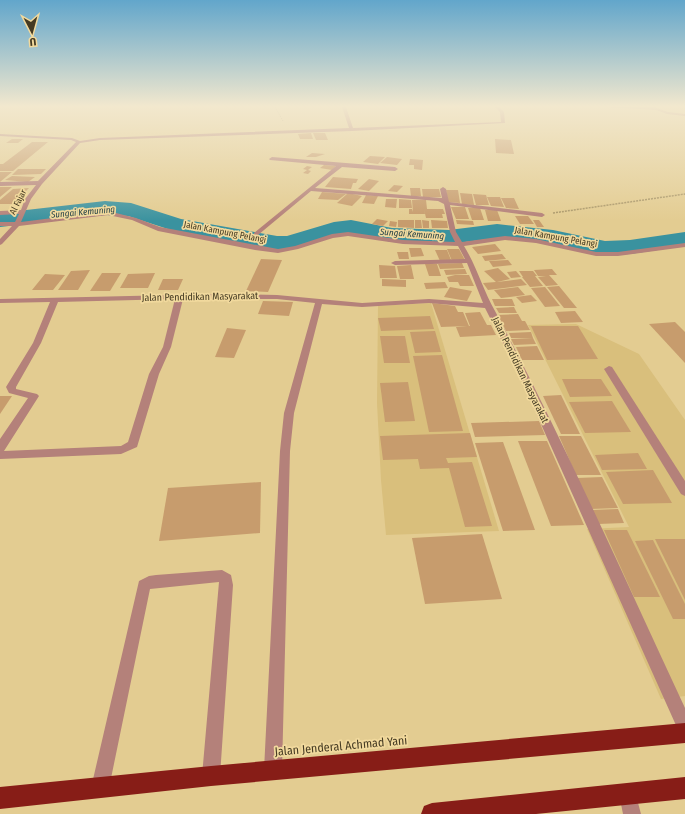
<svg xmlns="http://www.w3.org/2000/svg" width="685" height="814" viewBox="0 0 685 814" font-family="'Fira Sans Condensed',sans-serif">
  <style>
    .built { fill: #d9bf7c }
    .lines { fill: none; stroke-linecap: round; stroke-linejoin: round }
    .river { fill: #3a929f; fill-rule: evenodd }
    .building { fill: #c79c6d }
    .path-far1 { stroke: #ab986a; stroke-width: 1; stroke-dasharray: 1.5 1; stroke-linecap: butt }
    .path { stroke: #ab986a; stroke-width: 1.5; stroke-dasharray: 2 1; stroke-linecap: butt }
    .minor { fill: #b4817a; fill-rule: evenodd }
    .highway { fill: #871d17; fill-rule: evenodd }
    .labels { text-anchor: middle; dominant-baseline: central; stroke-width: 3.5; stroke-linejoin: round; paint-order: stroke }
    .far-street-label { font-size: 9px; fill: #443a22; stroke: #f1d99d }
    .far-water-label { font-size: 9px; font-style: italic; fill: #274347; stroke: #f1d99d }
    .street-label { font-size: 10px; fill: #443a22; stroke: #f1d99d }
    .near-street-label { font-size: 12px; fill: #443a22; stroke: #f1d99d }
  </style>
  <rect width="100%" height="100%" fill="#e3cc91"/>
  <g class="built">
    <polygon points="431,303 499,531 386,535 381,480 377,403 378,306"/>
    <polygon points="576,324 639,354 685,420 685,696 661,699 587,529 629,527 528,325"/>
  </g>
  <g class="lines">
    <polygon class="river" points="105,201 131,203 181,219 277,236 287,236 334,222 351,220 392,228 449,230 497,224 553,230 605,241 630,240 685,232 685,246 630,254 605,255 553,244 497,238 449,244 392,242 351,234 337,236 288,250 277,250 177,232 128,216 105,215 0,227 0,213"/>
  </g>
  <g class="building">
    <polygon points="311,133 313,139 300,139 298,134"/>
    <polygon points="313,133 325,133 328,140 316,140"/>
    <polygon points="12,139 23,139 18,143 6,143"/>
    <polygon points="495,139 511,140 514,154 496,153"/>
    <polygon points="32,142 48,142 13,171 0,171 0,164 3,164"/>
    <polygon points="312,153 325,154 316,157 306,157"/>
    <polygon points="370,156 385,157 378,164 363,162"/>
    <polygon points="387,157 402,159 397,165 380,163"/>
    <polygon points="410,159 423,160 422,170 414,169 414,165 409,165"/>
    <polygon points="324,165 336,166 332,170 320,168"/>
    <polygon points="307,166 312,167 308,170 311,171 308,174 303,173 307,170 303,169"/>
    <polygon points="18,169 46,169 41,174 12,175"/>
    <polygon points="0,172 12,172 0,182"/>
    <polygon points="12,176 35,177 28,182 5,180"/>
    <polygon points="333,177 358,179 356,183 353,183 351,189 325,187"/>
    <polygon points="369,179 379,181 369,191 358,189"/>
    <polygon points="394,185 403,186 397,192 388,191"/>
    <polygon points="0,187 12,187 0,197"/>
    <polygon points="29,188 13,204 0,204 0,200 13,189"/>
    <polygon points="410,188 420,188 421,196 411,196"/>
    <polygon points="422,189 439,189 441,197 423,197"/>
    <polygon points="446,190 458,190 460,203 448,202"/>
    <polygon points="322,192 346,194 338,200 318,199"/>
    <polygon points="348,193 362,196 352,206 337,203"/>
    <polygon points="460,193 472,194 474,205 462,204"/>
    <polygon points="473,194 486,195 489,205 476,205"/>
    <polygon points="366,195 378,196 374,204 362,203"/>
    <polygon points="487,197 500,197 504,207 491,206"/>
    <polygon points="501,198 514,198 519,209 506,208"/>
    <polygon points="386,199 397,199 396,208 385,207"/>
    <polygon points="399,199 411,200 412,208 399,208"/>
    <polygon points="412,200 426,200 427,209 443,209 445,214 442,214 443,218 426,218 424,209 425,214 409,214 409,209 412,209 413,212"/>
    <polygon points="451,207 465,207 469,219 456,219"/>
    <polygon points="468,208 480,208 484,220 472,220"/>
    <polygon points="485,210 497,210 501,221 488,221"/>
    <polygon points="515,216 528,216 534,224 520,224"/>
    <polygon points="377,219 388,221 383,226 372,224"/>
    <polygon points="398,220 414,220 414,228 398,227"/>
    <polygon points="415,220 421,220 422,228 415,228"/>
    <polygon points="422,220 429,221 429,228 423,228"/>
    <polygon points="431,220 447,221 448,228 432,228"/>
    <polygon points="456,220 473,221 474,225 457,224"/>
    <polygon points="533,220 539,220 544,227 537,227"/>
    <polygon points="390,221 397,222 396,227 389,226"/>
    <polygon points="495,244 501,251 478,254 472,247"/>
    <polygon points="409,248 421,248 424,256 411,257"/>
    <polygon points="447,249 459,249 465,260 452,261"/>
    <polygon points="435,250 447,250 451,260 440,261"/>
    <polygon points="397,252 408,252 409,259 399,259"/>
    <polygon points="502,254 506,259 485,261 482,256"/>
    <polygon points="261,259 282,260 268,292 246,291"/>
    <polygon points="508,260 512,265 493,267 489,261"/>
    <polygon points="462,263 464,268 440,269 438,264"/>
    <polygon points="425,264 437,264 441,276 429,276"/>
    <polygon points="379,265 395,266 397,278 380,278"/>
    <polygon points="411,265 414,279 400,279 397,266"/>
    <polygon points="498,268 510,279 497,282 521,279 527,285 488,290 483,283 496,282 484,271"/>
    <polygon points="465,269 467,274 446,275 444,270"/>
    <polygon points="552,269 557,275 549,275 558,285 546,286 538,277 546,276 538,276 534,270"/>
    <polygon points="90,270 78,290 58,290 71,271"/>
    <polygon points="516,271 521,277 511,278 507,272"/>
    <polygon points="519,271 533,271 537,276 535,276 543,286 530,287 522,277 527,277 523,277"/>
    <polygon points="102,273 121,273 110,291 90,291"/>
    <polygon points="155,273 148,288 120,288 128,274"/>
    <polygon points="45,274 65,275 53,290 32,290"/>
    <polygon points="455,275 469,275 474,286 460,286 458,282 449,282 447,277"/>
    <polygon points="163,279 183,279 178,290 158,290"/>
    <polygon points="382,279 406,280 406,287 382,286"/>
    <polygon points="445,282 448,288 426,289 424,283"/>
    <polygon points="559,286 577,308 564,308 547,287"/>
    <polygon points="450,287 472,291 467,301 444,297"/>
    <polygon points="518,287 525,295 501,298 494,290"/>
    <polygon points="545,287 560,306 545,307 531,288"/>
    <polygon points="531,295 537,301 522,303 516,297"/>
    <polygon points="492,299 512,299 515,306 495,306"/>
    <polygon points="263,301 293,302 289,316 258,314"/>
    <polygon points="432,303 455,306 458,312 463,312 469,326 470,326 465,313 480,312 487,325 491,325 496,335 460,337 456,327 467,326 441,327"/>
    <polygon points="514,307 517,313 499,313 496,308"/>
    <polygon points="575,311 583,322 561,323 555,312"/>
    <polygon points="518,314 522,321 525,321 530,330 506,331 498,315"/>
    <polygon points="430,316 434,329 381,331 378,318"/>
    <polygon points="675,322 685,332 685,363 649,324"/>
    <polygon points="531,326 578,326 598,359 547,360"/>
    <polygon points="227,328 246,330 234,358 215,357"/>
    <polygon points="435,331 441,352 415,353 410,332"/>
    <polygon points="531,332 533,338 511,338 509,333"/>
    <polygon points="380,336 405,336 410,363 384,363"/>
    <polygon points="533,338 536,344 514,345 511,339"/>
    <polygon points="537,346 544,360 522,360 516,347"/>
    <polygon points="442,355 463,431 429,432 413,356"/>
    <polygon points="562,379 601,379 612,396 570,397"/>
    <polygon points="408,382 415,421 385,422 380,383"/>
    <polygon points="561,395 580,434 561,434 543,396"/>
    <polygon points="0,396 12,396 0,414"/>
    <polygon points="612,401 631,432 585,433 569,402"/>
    <polygon points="539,421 545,435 475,437 471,423"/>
    <polygon points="470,433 477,457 446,458 448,463 472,462 492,526 465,527 449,468 420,469 418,459 383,460 380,436"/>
    <polygon points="559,436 581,436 601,475 576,475"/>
    <polygon points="518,441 547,441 584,525 551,526"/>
    <polygon points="503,442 535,530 503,531 475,443"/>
    <polygon points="638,453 647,469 602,470 595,455"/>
    <polygon points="653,470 672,503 623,504 606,472"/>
    <polygon points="602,477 618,508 591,509 577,478"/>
    <polygon points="261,482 260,533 159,541 168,488"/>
    <polygon points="618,509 624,523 598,524 591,510"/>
    <polygon points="604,530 627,530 660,597 634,597"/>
    <polygon points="482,534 502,599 425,604 412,538"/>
    <polygon points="655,539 685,539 685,600"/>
    <polygon points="653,540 685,604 685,619 673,619 635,541"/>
  </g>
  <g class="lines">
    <polyline class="path-far1" points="275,107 283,121"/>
    <polyline class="path" points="553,213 685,194"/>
    <g class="minor">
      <path d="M342 107H346L353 128 501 122 500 112 495 107H499L504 112 505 123 352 131 100 140 80 143 42 184 31 199 21 222 108 211 136 218 160 227 278 249 295 246 332 234 348 232 403 240 455 242 450 232 444 204 438 201 311 191 258 235H254V233L336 166 270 160 269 159 272 157 395 167 398 169 395 171 342 167 315 188 442 198 440 189 443 187 446 189 449 202 542 213 545 215 542 217 450 205 456 232 462 242 505 236 536 239 596 252H618L685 243V247L618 256H596L536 243 505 240 464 246C477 267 483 290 495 311 564 441 623 575 685 708V734L679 732 519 375 485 308 429 303 362 307 322 304 294 413 290 451 282 770 279 776 273 779 267 776 264 770 280 451 284 413 315 303 277 299H183L171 347 159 374 137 447 121 454 0 459V439L28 398 9 393 6 387 33 343 50 302 0 303V299L216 294 277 295 362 303 429 299 483 303 467 263 395 265 391 263 395 261 465 259 458 246 403 244 348 236 333 238 298 249 278 253 255 250 158 231 132 220 108 215 19 226 2 244 0 245V239L12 226H0V222H15L19 214 0 215V211L21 210 25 199 36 185 0 186V182L38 181 76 142 71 140 0 136V134L72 138 80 141 100 138 349 128ZM175 299 163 347 149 374 128 442 121 446 4 451 39 396 37 394 16 389V387L41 343 58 302Z"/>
      <polygon points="606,107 654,107 668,112 685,114 685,116 667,114 656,110"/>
      <polygon points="609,366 612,367 685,481 685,496 681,494 604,369"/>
      <polygon points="222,570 231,575 233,585 220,776 217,782 211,785 205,782 202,776 219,582 150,589 109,788 106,794 100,797 94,794 91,788 139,581 149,576 156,575"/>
      <polygon points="628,785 634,788 641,814 623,814 619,794 622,788"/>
    </g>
    <g class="highway">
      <polygon points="685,723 685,743 211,786 0,809 0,787 211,766"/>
      <polygon points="685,777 685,799 536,814 421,814 424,806 432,803"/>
    </g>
  </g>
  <linearGradient id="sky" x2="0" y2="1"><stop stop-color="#62a6cb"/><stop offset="0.48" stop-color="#f2e8ce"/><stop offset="1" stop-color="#f2e8ce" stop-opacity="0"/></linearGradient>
  <rect width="685" height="221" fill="url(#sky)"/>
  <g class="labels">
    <g class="far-street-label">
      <text transform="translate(18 202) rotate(-63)">Al Fajar</text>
      <text transform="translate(225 232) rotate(11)">Jalan Kampung Pelangi</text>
      <text transform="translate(556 237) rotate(10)">Jalan Kampung Pelangi</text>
    </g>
    <g class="far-water-label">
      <text transform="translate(83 212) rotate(-5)">Sungai Kemuning</text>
      <text transform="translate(412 234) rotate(4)">Sungai Kemuning</text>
    </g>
    <g class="street-label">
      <text transform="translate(200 297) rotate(-1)">Jalan Pendidikan Masyarakat</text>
      <text transform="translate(520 370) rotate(64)">Jalan Pendidikan Masyarakat</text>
    </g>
    <g class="near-street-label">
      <text transform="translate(341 746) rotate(-5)">Jalan Jenderal Achmad Yani</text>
    </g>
  </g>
  <g transform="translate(32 32) rotate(174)" stroke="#f1d99d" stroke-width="3" paint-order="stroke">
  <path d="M0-3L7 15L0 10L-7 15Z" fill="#443a22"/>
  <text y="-6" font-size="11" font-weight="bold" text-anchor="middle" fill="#443a22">U</text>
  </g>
</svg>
